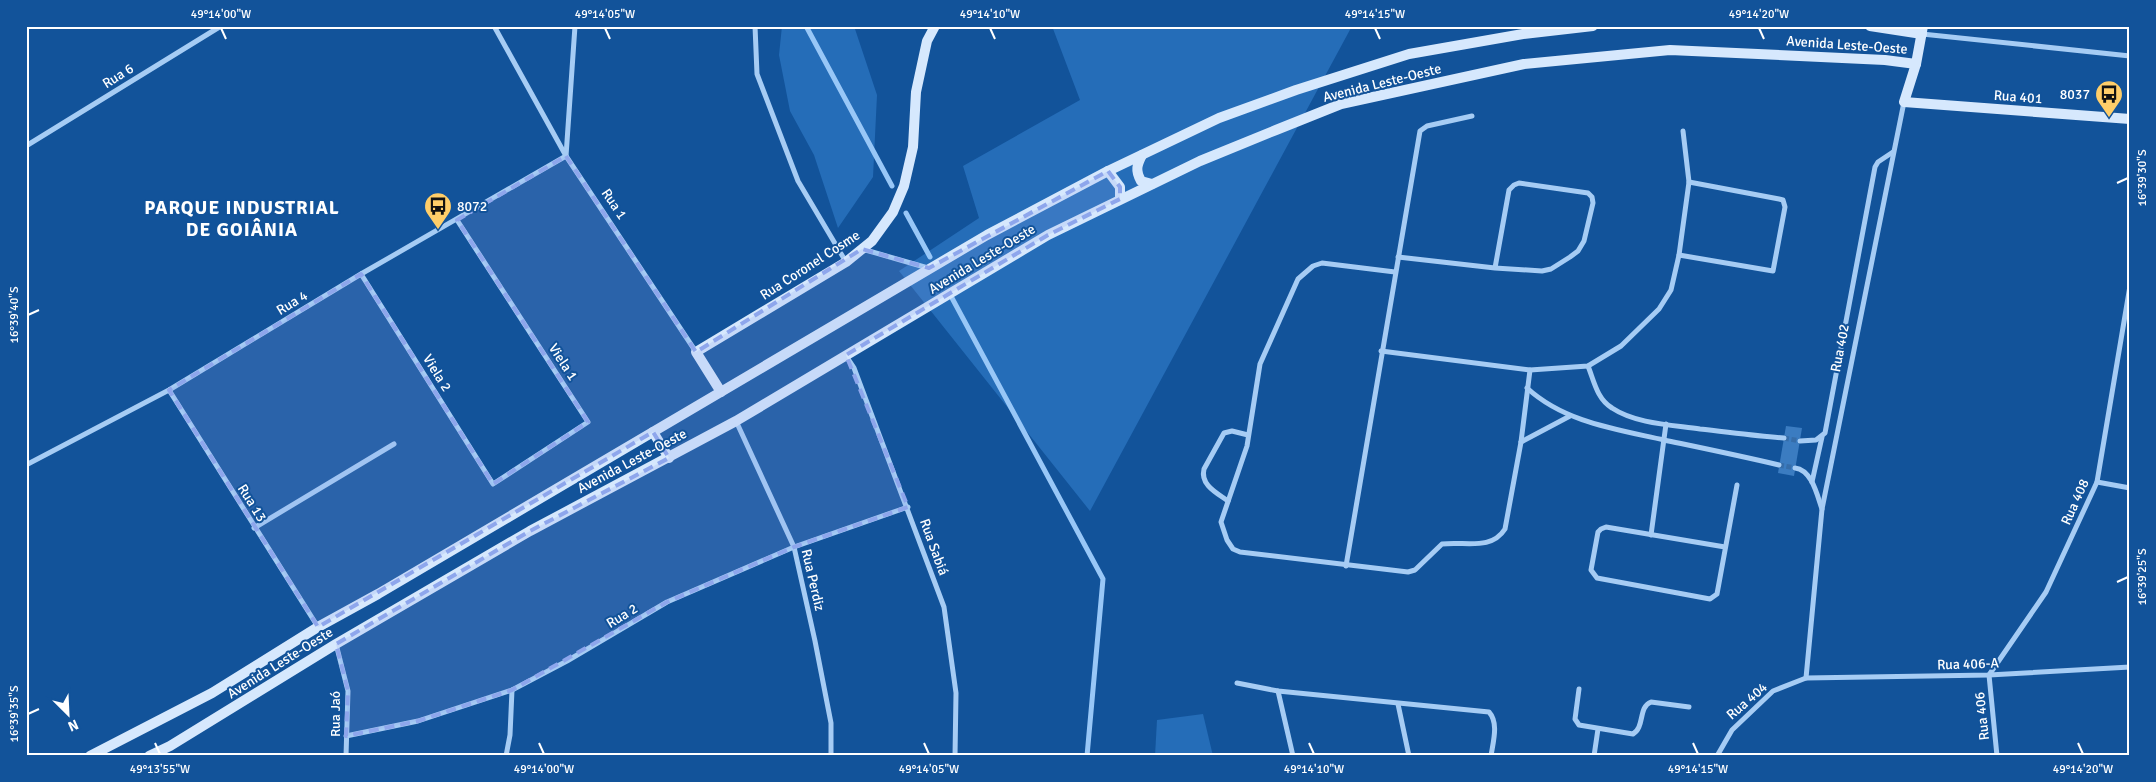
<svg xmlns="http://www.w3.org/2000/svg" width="2156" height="782" viewBox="0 0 2156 782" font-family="Signika,sans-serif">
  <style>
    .green { fill: #256db8 }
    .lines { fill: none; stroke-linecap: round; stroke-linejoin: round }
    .stream { stroke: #98c7f7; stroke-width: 5 }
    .building { fill: #3b7cc1 }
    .street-tunnel { stroke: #366da9; stroke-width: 5; stroke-dasharray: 5 2.5; stroke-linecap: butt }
    .street { stroke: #a6ccf4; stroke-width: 5 }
    .secondary { stroke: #d6e8fd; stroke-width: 10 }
    .marked { fill: #8ea6ec; fill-opacity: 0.2; stroke: #8ea6ec; stroke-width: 4; stroke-dasharray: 10 6; stroke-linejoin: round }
    .ticks { fill: none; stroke: #fff; stroke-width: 2 }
    .labels { text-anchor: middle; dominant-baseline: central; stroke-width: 4; stroke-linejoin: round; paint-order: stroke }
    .street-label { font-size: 14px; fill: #fff; stroke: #12539a }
    .poi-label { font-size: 14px; fill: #fff; stroke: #12539a; text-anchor: end }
    .district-label { font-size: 19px; font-weight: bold; letter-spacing: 1px; fill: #fff; stroke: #12539a }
    .neatline { fill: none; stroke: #fff; stroke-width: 2 }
    .ticks-label { font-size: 12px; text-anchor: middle; fill: #fff }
  </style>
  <rect width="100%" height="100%" fill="#12539a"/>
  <g class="green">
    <polygon points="782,26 854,26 877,95 873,177 838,228 814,155 790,111 779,55"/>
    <polygon points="1052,26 1352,26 1090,511 899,271 979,218 963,166 1080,100"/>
    <polygon points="1203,714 1213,756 1155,756 1157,720"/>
  </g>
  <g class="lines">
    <g class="stream">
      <polyline points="806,26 892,186"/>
      <polyline points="906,213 930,257"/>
      <polyline points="952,298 1103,579 1087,756"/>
    </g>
  </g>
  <polygon class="building" points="1786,426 1802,428 1794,476 1778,473"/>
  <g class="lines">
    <g class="street-tunnel">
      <polyline points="1784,438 1800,441"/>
      <polyline points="1779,465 1795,468"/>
    </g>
    <g class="street">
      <polyline points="494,26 566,156 696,352"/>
      <polyline points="755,26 757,74 798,181 846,262"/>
      <polyline points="1922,34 2130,56"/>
      <polyline points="26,146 221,26"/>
      <polyline points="862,249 928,268"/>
      <polyline points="1679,255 1773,271 1785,207 1783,200 1779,199 1689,182"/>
      <polyline points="1398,257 1495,268 1542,271 1551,269 1570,257 1578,251 1584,241 1593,203 1592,197 1588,193 1519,183 1514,185 1509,190 1495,268"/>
      <path d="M1395 272 1322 263 1313 266 1298 279 1260 364 1247 446 1221 522 1227 540 1233 549 1240 552 1408 572 1415 570 1442 544C1465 541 1491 551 1505 529L1521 442 1530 370"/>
      <polyline points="361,274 493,484 588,422 457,220"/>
      <polyline points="1381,351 1530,370 1588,366 1621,346 1659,309 1671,290 1679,255 1689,182 1683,131"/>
      <polyline points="846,356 854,368 944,607 956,693 955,756"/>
      <path d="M1588 366C1594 381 1597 399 1612 408 1636 424 1673 425 1700 429 1728 432 1756 436 1784 438"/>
      <path d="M1527 388C1564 422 1615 429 1664 440 1702 448 1741 456 1779 465"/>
      <polyline points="169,390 318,627"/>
      <polyline points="736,421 794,547 815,641 831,723 831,756"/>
      <polyline points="1800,441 1816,440 1825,433 1875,167 1878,162 1893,152"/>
      <polyline points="1521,442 1570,416"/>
      <polyline points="26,465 169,390 361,274 566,156 575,26"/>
      <path d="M1795 468C1812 470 1817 495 1822 509"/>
      <polyline points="1812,482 1822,437"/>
      <polyline points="2097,482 2130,488"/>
      <path d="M1228 501C1217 493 1200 485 1204 469L1224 433 1232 431 1248 435"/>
      <polyline points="254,528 394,444"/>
      <polyline points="1651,535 1666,424"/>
      <polyline points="1725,547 1606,527 1601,529 1598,532 1591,570 1597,578 1710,599 1717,594 1737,485"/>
      <polyline points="1346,566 1420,131 1427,126 1472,116"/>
      <polyline points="336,644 348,691 346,756"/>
      <polyline points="1989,675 2046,592 2097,482 2130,286"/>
      <polyline points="1989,675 1997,756"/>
      <polyline points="1806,678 1822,509 1904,102"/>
      <path d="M1237 683 1278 691 1489 712C1499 723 1493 742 1491 756"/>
      <path d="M1579 689 1575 719 1579 725 1633 734C1645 727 1638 707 1651 702L1689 707"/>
      <polyline points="1278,691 1293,756"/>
      <polyline points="1398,704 1409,756"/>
      <polyline points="346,736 418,721 512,690 567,661 667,602 794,547 908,507"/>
      <polyline points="506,756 510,735 512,690"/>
      <polyline points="1594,756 1598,729"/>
      <polyline points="1717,756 1732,730 1773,691 1806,678 1989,675 2130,667"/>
    </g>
    <g class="secondary">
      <polyline points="1870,26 1922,34"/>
      <polyline points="1923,26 1916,64 1904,102 2130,119"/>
      <path d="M1142 155C1137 165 1135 170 1141 181L1152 184"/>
      <polyline points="1108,171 1120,187 1120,199"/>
      <polyline points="721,392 696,352 846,262 872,241 893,212 904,186 913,147 916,92 927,41 935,26"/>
      <polyline points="653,432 669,458"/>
      <polyline points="90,756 212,693 318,627 378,594 987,235 1108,171 1219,118 1296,90 1409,54 1523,34 1593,26"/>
      <polyline points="149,756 170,746 336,644 530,531 736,421 1048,235 1200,161 1276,130 1341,104 1524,64 1670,50 1885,60 1916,64"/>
    </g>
  </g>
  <path class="marked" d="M566 156 696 352 862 249 929 268 1108 171 1120 187V199L1048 235 846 355 908 507 794 547 667 602 512 690 418 721 346 736 348 691 336 644 530 531 669 458 653 432 318 627 169 390 361 274 493 484 588 422 457 220Z"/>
  <path class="ticks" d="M221 28 226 39M605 28 610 39M990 28 995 39M1375 28 1380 39M1759 28 1764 39M2117 183 2128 178M28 315 39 310M2117 582 2128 577M28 714 39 709M155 743 160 754M539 743 544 754M924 743 929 754M1309 743 1314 754M1693 743 1698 754M2078 743 2083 754"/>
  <defs>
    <g id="bus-pin" transform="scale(1.4375)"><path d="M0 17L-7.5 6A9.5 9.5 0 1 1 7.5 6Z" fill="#ffce69" stroke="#12539a"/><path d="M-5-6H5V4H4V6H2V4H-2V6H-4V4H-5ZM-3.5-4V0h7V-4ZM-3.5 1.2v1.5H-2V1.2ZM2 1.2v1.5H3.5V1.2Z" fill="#111"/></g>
  </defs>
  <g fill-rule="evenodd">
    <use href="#bus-pin" x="2109" y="94"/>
    <use href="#bus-pin" x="438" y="206"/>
  </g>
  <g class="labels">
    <g class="street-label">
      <text transform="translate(1847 45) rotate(4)">Avenida Leste-Oeste</text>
      <text transform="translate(118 76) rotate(-32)">Rua 6</text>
      <text transform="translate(1382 83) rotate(-14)">Avenida Leste-Oeste</text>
      <text transform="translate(2018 97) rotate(4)">Rua 401</text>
      <text transform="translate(614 204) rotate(56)">Rua 1</text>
      <text transform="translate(982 259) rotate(-31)">Avenida Leste-Oeste</text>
      <text transform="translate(810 265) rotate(-33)">Rua Coronel Cosme</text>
      <text transform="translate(292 303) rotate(-31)">Rua 4</text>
      <text transform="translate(1840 348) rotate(-79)">Rua 402</text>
      <text transform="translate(563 362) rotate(57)">Viela 1</text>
      <text transform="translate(437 373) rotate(58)">Viela 2</text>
      <text transform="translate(632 461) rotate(-28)">Avenida Leste-Oeste</text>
      <text transform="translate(2075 502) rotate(-66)">Rua 408</text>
      <text transform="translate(252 503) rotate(58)">Rua 13</text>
      <text transform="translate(934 547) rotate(70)">Rua Sabiá</text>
      <text transform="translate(813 580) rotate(77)">Rua Perdiz</text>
      <text transform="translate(622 616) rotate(-31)">Rua 2</text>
      <text transform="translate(280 663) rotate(-32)">Avenida Leste-Oeste</text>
      <text transform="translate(1968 664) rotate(-2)">Rua 406-A</text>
      <text transform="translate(1747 701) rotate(-41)">Rua 404</text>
      <text transform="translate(335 714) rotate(-90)">Rua Jaó</text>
      <text transform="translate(1982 716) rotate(-96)">Rua 406</text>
    </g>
    <g class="poi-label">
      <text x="2090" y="94">8037</text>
      <text x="457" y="206" text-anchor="start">8072</text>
    </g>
    <g class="district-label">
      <text x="242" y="208">PARQUE INDUSTRIAL<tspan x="242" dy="22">DE GOIÂNIA</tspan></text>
    </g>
  </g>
  <rect width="2156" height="782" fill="none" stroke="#12539a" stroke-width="55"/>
  <g transform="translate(68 714) rotate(156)" stroke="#12539a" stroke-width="4" paint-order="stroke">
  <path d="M0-4L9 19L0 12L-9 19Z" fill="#ffffff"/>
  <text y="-8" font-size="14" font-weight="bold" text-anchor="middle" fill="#ffffff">N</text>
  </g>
  <rect x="28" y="28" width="2100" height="726" class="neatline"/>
  <g class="ticks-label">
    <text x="221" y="18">49°14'00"W</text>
    <text x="605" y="18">49°14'05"W</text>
    <text x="990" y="18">49°14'10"W</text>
    <text x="1375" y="18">49°14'15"W</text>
    <text x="1759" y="18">49°14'20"W</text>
    <text transform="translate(2142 178) rotate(-90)" y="4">16°39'30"S</text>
    <text transform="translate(14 315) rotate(-90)" y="4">16°39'40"S</text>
    <text transform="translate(2142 577) rotate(-90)" y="4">16°39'25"S</text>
    <text transform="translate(14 714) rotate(-90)" y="4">16°39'35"S</text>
    <text x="160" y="773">49°13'55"W</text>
    <text x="544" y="773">49°14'00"W</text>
    <text x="929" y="773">49°14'05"W</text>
    <text x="1314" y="773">49°14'10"W</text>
    <text x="1698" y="773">49°14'15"W</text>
    <text x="2083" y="773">49°14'20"W</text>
  </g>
</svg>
